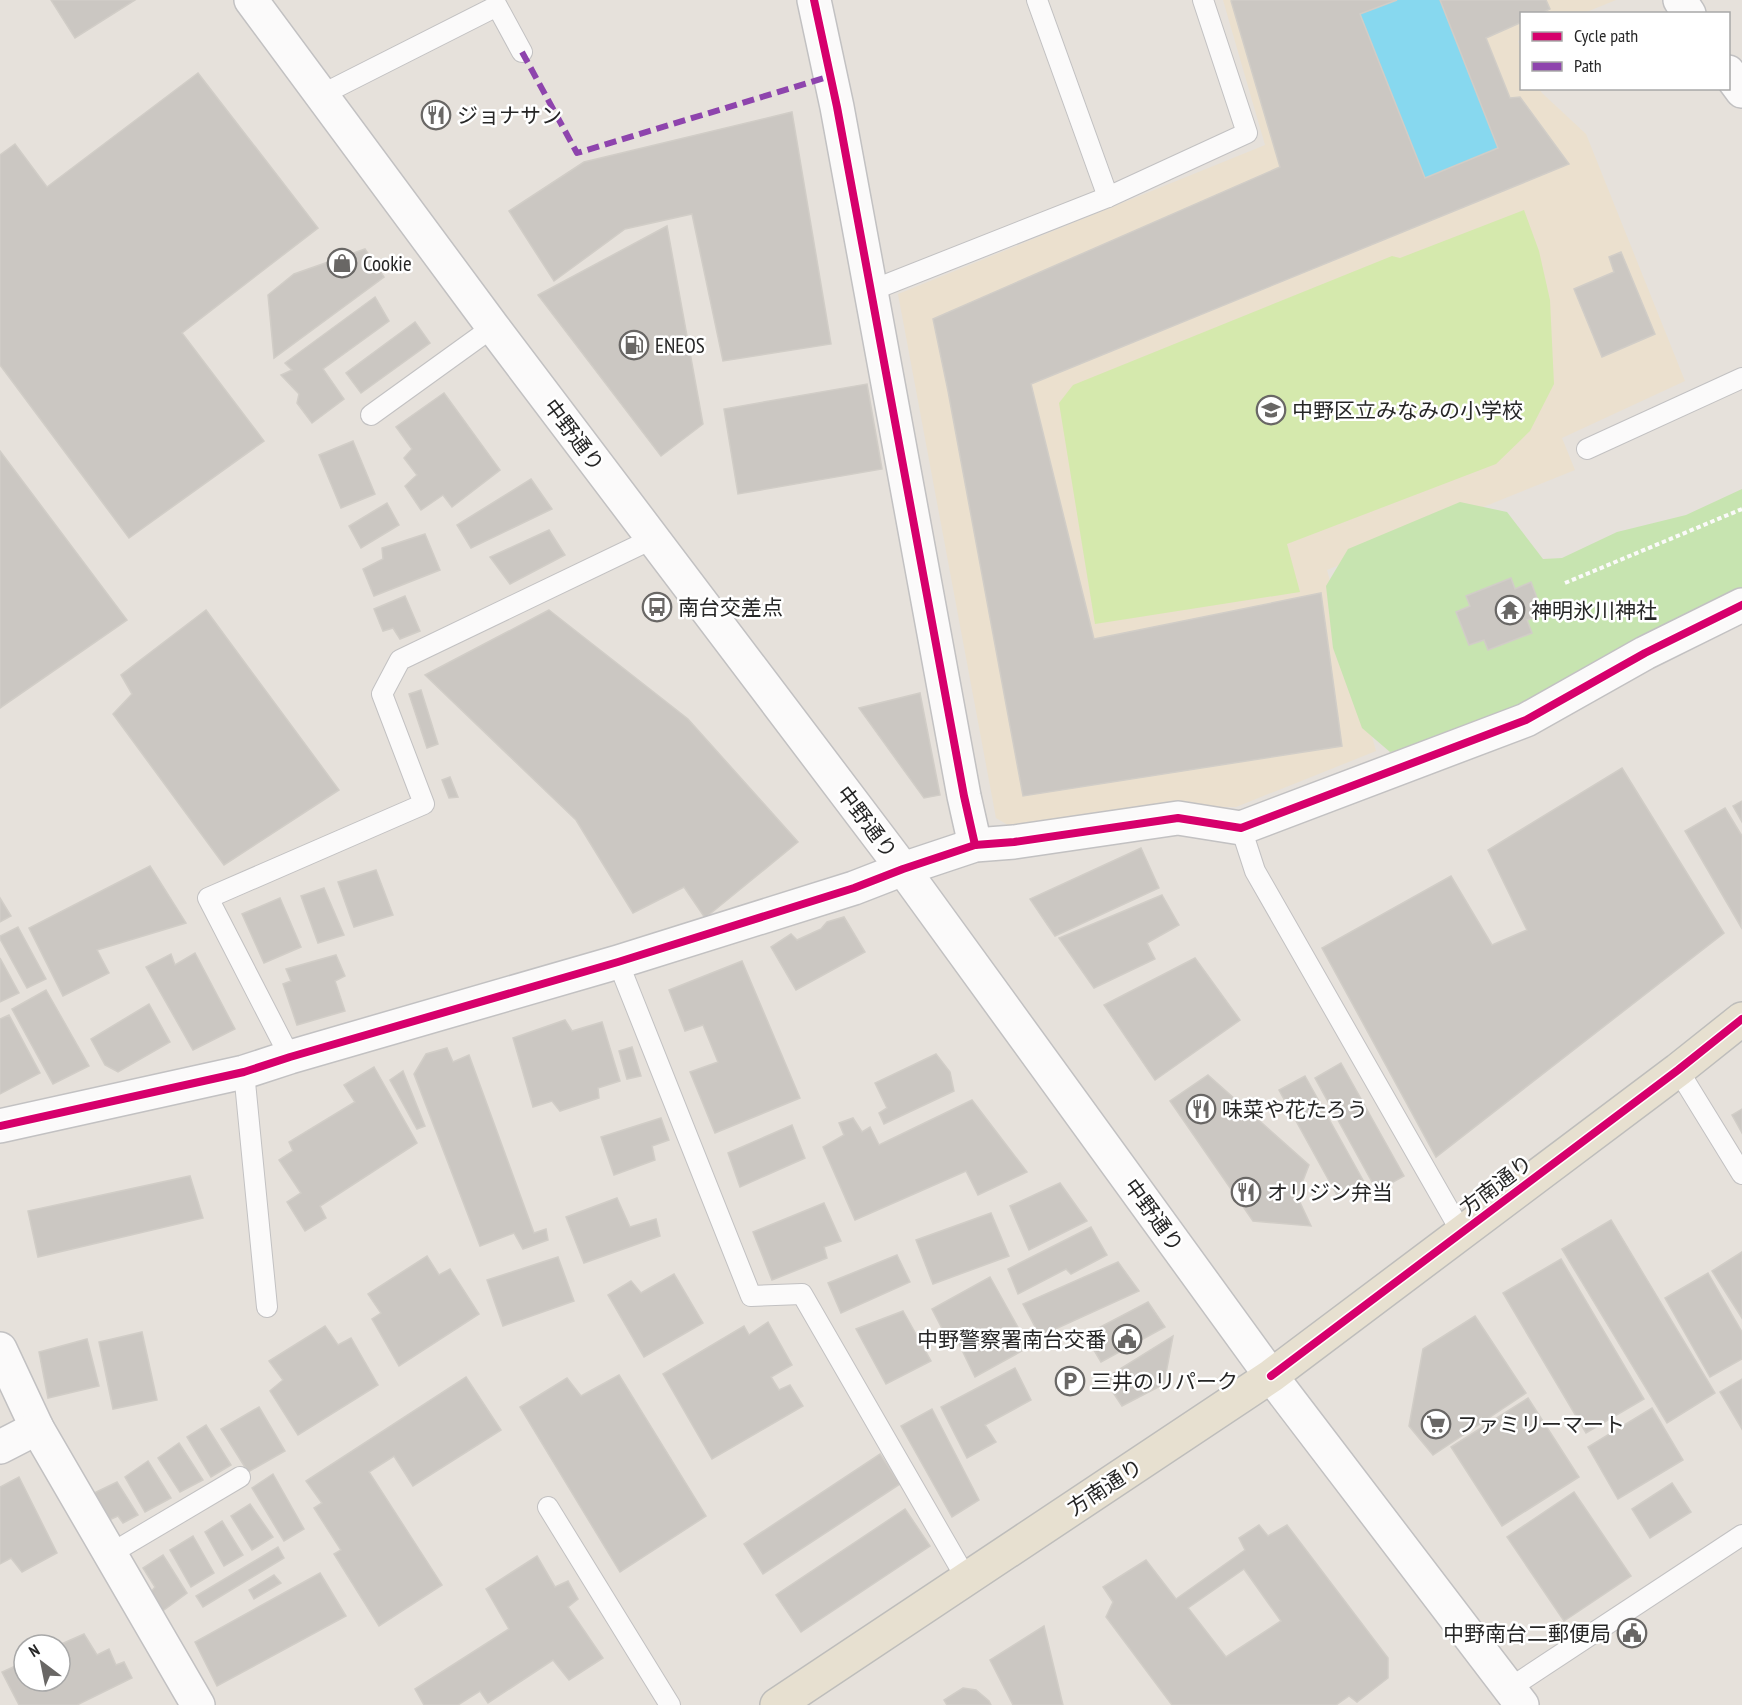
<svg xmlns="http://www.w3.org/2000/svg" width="1742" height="1705" viewBox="0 0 1742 1705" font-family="'PT Sans Narrow','Noto Sans JP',sans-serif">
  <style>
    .education { fill: #ebe0ce }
    .green { fill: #c7e4b0 }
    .pitch { fill: #d5e9ad }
    .water { fill: #87d8ef }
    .building { fill: #cbc7c2; stroke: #d1cdc7; stroke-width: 1.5; fill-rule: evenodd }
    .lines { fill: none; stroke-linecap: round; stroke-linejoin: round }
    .service-casing { stroke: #c2c1c2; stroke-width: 22 }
    .minor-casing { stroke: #c2c1c2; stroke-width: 36 }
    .secondary-casing { stroke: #c2c1c2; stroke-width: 36 }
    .primary-casing { stroke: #bebdbb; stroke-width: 36 }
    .path { stroke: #fbfafa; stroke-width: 4; stroke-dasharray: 4.5 3; stroke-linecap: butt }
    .service { stroke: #fbfafa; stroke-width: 20 }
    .minor { stroke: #fbfafa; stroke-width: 33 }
    .secondary { stroke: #fbfafa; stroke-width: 33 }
    .primary { stroke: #e7e0d0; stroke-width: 33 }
    .quiet { stroke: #8e44ad; stroke-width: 6; stroke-dasharray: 12 6; stroke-linecap: butt }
    .cycleway-casing { stroke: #fff; stroke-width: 11 }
    .cycleway { stroke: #d6006c; stroke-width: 8 }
    .labels { text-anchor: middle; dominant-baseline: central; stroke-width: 5; stroke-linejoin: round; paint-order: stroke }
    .poi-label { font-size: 21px; fill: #262626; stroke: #fff; text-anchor: start }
    .street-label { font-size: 21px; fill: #262626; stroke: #fff }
  </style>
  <rect width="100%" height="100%" fill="#e6e1db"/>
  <polygon class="education" points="1223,0 1616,0 1584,13 1522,14 1521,40 1518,41 1521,49 1522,88 1539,89 1542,93 1586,134 1685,381 1562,438 1575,470 1327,570 1376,751 1236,807 1160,807 1013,828 996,818 898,294 1265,145"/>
  <polygon class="green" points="1742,489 1742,610 1609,683 1410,749 1390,752 1362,728 1333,648 1326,586 1348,549 1460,502 1507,512 1543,559 1562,558 1617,532 1686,515"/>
  <polygon class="pitch" points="1524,210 1539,251 1550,300 1554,384 1530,431 1496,464 1287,544 1300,592 1095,624 1059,403 1073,385 1392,256 1400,258"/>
  <polygon class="water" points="1397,0 1440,0 1498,148 1425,178 1360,14"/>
  <g class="building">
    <polygon points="51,0 135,0 75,38"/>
    <polygon points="1233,0 1397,0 1360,14 1425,178 1498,148 1440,0 1546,0 1550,9 1540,14 1522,14 1522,22 1486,38 1510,98 1520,97 1569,164 1031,384 1094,639 1321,593 1342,746 1023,796 948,391 933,319 1280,167 1231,1"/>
    <polygon points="198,73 318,228 182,333 264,441 129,538 0,365 0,155 15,144 47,187"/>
    <polygon points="792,112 831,344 723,361 692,214 625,229 554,281 509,211 584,162"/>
    <polygon points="667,226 703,424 661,456 538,295"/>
    <polygon points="365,249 384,277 274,358 268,295 294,274"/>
    <polygon points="1621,252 1655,334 1602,357 1574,289 1614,272 1609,257"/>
    <polygon points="375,297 389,321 323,369 344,399 312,423 297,403 299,394 281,375 292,370 285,363"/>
    <polygon points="415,322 430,343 361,393 346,373"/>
    <polygon points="867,384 882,469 738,494 724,409"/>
    <polygon points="444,393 500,470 452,507 443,495 421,510 405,486 417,475 404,458 412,449 396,427"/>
    <polygon points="353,441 375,494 341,508 319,455"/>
    <polygon points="0,451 127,620 0,708"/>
    <polygon points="531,479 552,509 471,548 457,525"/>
    <polygon points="387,503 399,525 361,548 349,526"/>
    <polygon points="549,530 565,555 510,584 490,557"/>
    <polygon points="425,534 440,570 374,596 363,569 383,559 382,548"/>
    <polygon points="1511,578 1515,589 1531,582 1543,614 1527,620 1532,633 1488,650 1484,640 1469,645 1456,612 1470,606 1466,596"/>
    <polygon points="405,596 420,631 400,639 393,628 383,631 374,609"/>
    <polygon points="206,610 339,790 224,865 113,714 132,694 121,675"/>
    <polygon points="549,610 688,719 798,842 705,918 684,887 633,913 576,820 425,675"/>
    <polygon points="421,690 438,744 427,748 409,694"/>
    <polygon points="920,693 940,795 924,798 859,708"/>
    <polygon points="1622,768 1724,933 1436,1157 1322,948 1451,876 1492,945 1527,930 1488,850"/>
    <polygon points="450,777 458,797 449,798 442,780"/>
    <polygon points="1742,801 1742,822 1733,806"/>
    <polygon points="1725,808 1742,836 1741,927 1685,831"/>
    <polygon points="1141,848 1159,888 1055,936 1030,899"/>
    <polygon points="150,866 186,923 97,950 109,973 63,996 29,928"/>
    <polygon points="376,870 393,915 354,927 338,882"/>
    <polygon points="324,888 344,935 318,943 301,896"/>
    <polygon points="1162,895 1179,925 1147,943 1155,959 1094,988 1059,938"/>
    <polygon points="0,898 11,916 0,922"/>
    <polygon points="280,898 301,947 264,963 242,914"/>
    <polygon points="844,917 865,952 796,990 771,947 791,934 797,940 821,929 827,922"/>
    <polygon points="18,927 46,979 27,988 0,939 0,936"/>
    <polygon points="195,953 235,1029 193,1050 146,967 171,954 175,965"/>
    <polygon points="336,955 345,976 335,981 345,1011 297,1025 283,984 291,981 286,969"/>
    <polygon points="0,958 19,993 0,1002"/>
    <polygon points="1195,958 1240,1020 1155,1080 1104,1005"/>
    <polygon points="742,961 800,1098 715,1133 690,1072 718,1062 703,1025 685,1031 669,990"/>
    <polygon points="46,990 89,1066 53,1084 12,1009"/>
    <polygon points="149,1004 170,1042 118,1072 105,1065 91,1039"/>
    <polygon points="9,1015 40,1073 0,1094 0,1019"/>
    <polygon points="565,1020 572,1031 602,1022 620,1081 598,1088 599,1098 560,1111 552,1101 533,1107 513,1038"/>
    <polygon points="632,1047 641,1076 627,1079 619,1051"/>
    <polygon points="447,1048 453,1062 469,1055 534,1233 546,1229 548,1240 523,1249 514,1233 480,1246 414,1074 426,1054"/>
    <polygon points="936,1054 950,1072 954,1091 884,1124 879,1113 887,1108 875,1083"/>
    <polygon points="1341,1063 1404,1176 1377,1191 1315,1078"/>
    <polygon points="374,1067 417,1143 320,1206 326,1218 305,1231 287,1202 301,1193 279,1160 293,1151 289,1142 355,1102 344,1085"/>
    <polygon points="403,1071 425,1126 417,1129 390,1080"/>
    <polygon points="1208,1075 1309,1165 1297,1196 1311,1226 1253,1221 1170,1101"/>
    <polygon points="1305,1076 1364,1182 1338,1197 1279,1090"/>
    <polygon points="972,1100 1027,1172 978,1195 966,1171 855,1220 823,1147 844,1135 839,1123 853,1118 862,1132 870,1127 879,1145"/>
    <polygon points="1742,1109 1742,1133 1732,1115"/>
    <polygon points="661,1118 669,1140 652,1146 655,1160 614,1175 601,1137"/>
    <polygon points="792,1125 805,1158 740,1187 728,1153"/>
    <polygon points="190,1176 203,1218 38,1257 28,1211"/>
    <polygon points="1060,1183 1087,1221 1029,1250 1010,1206"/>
    <polygon points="617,1198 630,1227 656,1219 660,1236 584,1263 566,1217"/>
    <polygon points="824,1203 841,1241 824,1247 827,1258 772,1280 753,1232"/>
    <polygon points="991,1213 1009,1256 933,1284 916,1240"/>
    <polygon points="1611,1220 1715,1393 1667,1423 1562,1249"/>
    <polygon points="1091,1227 1107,1255 1071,1274 1066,1269 1018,1294 1008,1269"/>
    <polygon points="1742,1252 1742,1318 1712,1271"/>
    <polygon points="897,1255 910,1282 841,1313 828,1283"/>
    <polygon points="427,1256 439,1275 450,1269 479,1314 399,1366 372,1319 381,1313 368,1294"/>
    <polygon points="558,1257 574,1301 503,1326 487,1280"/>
    <polygon points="1561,1259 1644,1399 1586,1433 1503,1293"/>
    <polygon points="1118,1262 1139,1291 1040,1336 1023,1304"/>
    <polygon points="1708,1273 1742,1332 1742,1359 1710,1377 1665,1298"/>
    <polygon points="674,1274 703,1323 644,1357 608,1295 631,1281 641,1293"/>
    <polygon points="990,1277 1029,1347 975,1377 957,1340 948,1340 932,1309"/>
    <polygon points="1148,1302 1165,1327 1101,1362 1085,1335"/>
    <polygon points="903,1311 931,1361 886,1384 856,1329"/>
    <polygon points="1475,1316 1526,1393 1433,1455 1409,1426 1423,1349"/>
    <polygon points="768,1322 792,1365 771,1377 779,1390 790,1385 803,1406 712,1459 663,1374 744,1326 749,1335"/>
    <polygon points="325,1326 338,1345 351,1338 378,1385 298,1435 270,1391 283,1380 269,1361"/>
    <polygon points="142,1332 157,1400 113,1409 99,1342"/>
    <polygon points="1173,1336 1164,1384 1122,1406 1104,1379"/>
    <polygon points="87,1339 99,1386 48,1398 39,1352"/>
    <polygon points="1015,1368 1031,1400 985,1425 996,1442 967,1458 941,1407"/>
    <polygon points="619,1375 706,1516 620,1572 520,1407 567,1378 581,1396"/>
    <polygon points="466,1377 501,1430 413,1486 394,1456 369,1472 442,1585 379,1626 334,1554 341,1550 314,1508 322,1503 306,1481"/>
    <polygon points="1742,1379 1742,1429 1720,1392"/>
    <polygon points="1528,1398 1579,1477 1502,1526 1451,1447"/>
    <polygon points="259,1407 285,1451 248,1472 221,1429"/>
    <polygon points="1652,1408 1683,1460 1618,1499 1588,1447"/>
    <polygon points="932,1409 979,1500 952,1517 901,1426"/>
    <polygon points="206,1425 231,1465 211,1477 187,1437"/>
    <polygon points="179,1443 203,1480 180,1492 158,1458"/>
    <polygon points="880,1454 900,1484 763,1574 744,1544"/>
    <polygon points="148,1461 171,1498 145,1512 125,1477"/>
    <polygon points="273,1474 304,1529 284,1541 252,1488"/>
    <polygon points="19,1477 57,1553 22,1572 11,1558 0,1564 0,1487"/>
    <polygon points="117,1482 138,1515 123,1523 118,1516 109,1520 94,1493"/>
    <polygon points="1672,1483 1691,1512 1650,1538 1632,1509"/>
    <polygon points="1574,1492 1631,1576 1564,1621 1507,1537"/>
    <polygon points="250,1504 273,1537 252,1550 231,1516"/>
    <polygon points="905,1509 930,1546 801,1632 776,1595"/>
    <polygon points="222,1521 243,1555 224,1566 205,1532"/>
    <path d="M1259 1525 1268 1536 1287 1525 1388 1658V1678L1357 1702 1349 1696 1336 1705H1172L1106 1617 1113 1602 1103 1587 1146 1560 1176 1599 1245 1550 1239 1538ZM1244 1569 1281 1621 1226 1657 1188 1608Z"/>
    <polygon points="193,1536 214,1573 191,1587 170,1550"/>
    <polygon points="278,1547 284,1558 203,1607 196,1596"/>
    <polygon points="163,1555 187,1593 161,1612 151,1592 155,1587 143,1568"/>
    <polygon points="537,1556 555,1587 568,1581 578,1599 568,1607 603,1658 569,1680 553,1660 488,1703 480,1691 458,1705 424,1705 415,1689 509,1629 486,1589"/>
    <polygon points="320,1573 346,1616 217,1686 195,1642"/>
    <polygon points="274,1575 281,1583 254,1599 249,1590"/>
    <polygon points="1044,1626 1063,1705 1013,1705 990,1660"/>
    <polygon points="84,1634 97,1655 109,1649 116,1665 124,1662 132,1678 77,1705 19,1705 2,1672 24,1662 24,1681 60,1681 59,1645"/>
    <polygon points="963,1688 976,1690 989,1701 991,1705 947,1705 944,1700"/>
  </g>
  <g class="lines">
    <g class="service-casing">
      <g id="service">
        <polyline points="1037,0 1108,197"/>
        <polyline points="321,95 497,6 522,52"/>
        <polyline points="870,291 1108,197 1247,133 1203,0"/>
        <polyline points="371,415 493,327"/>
        <polyline points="1587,449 1742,378"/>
        <polyline points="1241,828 1255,871 1462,1233"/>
        <polyline points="618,962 751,1296 802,1294 966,1578"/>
        <polyline points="290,1057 208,898 424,804 382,694 400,660 652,539"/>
        <polyline points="1678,1070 1742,1174"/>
        <polyline points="244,1072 267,1307"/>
        <polyline points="548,1507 670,1705"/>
        <polyline points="110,1554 240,1477"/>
        <polyline points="1510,1688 1742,1535"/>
      </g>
    </g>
    <g class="minor-casing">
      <g id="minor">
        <polyline points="814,0 837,107 964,796 975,845"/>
        <polyline points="1680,0 1689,14"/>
        <polyline points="1728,72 1742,91"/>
        <polyline points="0,1126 244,1072 290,1057 618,962 854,888 903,869 975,845 1014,842 1178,818 1241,828 1526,720 1645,653 1742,605"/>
        <polyline points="0,1349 37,1428 198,1705"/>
        <polyline points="0,1447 37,1428"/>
      </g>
    </g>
    <g class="secondary-casing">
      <polyline id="secondary" points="251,0 493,327 903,869 1271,1376 1522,1705"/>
    </g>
    <g class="primary-casing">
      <polyline id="primary" points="777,1705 1271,1376 1678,1070 1742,1019"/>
    </g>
    <polyline class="path" points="1565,583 1742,509"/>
    <use href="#service" class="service"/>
    <use href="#minor" class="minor"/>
    <use href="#secondary" class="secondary"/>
    <use href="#primary" class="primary"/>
    <polyline class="quiet" points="522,52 577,153 831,76"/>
    <g class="cycleway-casing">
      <g id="cycleway">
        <polyline points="814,0 837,107 964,796 975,845"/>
        <polyline points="0,1126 244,1072 290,1057 618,962 854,888 903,869 975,845 1014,842 1178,818 1241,828 1526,720 1645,653 1742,605"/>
        <polyline points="1271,1376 1678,1070 1742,1019"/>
      </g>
    </g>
    <use href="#cycleway" class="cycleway"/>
  </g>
  <defs>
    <g id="restaurant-ring" transform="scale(1.5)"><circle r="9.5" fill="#fff" stroke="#696765" stroke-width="1.5"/><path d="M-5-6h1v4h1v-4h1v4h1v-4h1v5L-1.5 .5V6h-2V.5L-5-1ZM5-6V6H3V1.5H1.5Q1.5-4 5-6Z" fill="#696765"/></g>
    <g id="shop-ring" transform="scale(1.5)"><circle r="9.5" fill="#fff" stroke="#696765" stroke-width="1.5"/><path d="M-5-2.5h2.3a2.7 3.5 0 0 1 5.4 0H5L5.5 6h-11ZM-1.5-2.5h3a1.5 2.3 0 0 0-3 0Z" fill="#696765"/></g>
    <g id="fuel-ring" transform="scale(1.5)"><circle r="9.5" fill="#fff" stroke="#696765" stroke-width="1.5"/><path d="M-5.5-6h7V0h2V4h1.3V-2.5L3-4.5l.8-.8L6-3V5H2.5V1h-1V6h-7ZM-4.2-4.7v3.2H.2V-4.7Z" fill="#696765"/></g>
    <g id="school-ring" transform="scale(1.5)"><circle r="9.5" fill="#fff" stroke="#696765" stroke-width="1.5"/><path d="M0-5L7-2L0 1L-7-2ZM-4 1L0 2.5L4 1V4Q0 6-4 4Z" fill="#696765"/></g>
    <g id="bus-ring" transform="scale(1.5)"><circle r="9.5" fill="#fff" stroke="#696765" stroke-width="1.5"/><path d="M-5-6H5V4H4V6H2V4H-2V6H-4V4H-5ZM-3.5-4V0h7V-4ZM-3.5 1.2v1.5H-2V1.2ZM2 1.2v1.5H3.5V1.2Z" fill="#696765"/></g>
    <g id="temple-ring" transform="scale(1.5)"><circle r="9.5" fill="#fff" stroke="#696765" stroke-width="1.5"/><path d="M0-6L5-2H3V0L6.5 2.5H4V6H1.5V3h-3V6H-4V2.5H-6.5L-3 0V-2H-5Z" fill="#696765"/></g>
    <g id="civic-ring" transform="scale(1.5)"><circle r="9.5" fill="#fff" stroke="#696765" stroke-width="1.5"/><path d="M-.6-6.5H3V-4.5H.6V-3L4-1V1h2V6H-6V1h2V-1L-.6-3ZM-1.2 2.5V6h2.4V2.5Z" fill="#696765"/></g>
    <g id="parking-ring" transform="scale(1.5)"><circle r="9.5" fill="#fff" stroke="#696765" stroke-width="1.5"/><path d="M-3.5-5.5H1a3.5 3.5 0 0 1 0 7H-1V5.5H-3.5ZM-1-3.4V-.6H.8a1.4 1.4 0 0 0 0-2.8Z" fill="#696765"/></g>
    <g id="supermarket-ring" transform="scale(1.5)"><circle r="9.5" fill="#fff" stroke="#696765" stroke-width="1.5"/><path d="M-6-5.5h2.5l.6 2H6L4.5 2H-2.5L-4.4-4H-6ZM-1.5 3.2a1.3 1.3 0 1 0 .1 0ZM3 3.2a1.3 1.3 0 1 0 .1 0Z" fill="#696765"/></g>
  </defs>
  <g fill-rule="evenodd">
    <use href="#restaurant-ring" x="436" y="115"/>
    <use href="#shop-ring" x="342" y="263"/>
    <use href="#fuel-ring" x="634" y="345"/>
    <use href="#school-ring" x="1271" y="410"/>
    <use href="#bus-ring" x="657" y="607"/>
    <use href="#temple-ring" x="1510" y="610"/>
    <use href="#restaurant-ring" x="1201" y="1109"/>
    <use href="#restaurant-ring" x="1246" y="1192"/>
    <use href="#civic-ring" x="1127" y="1339"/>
    <use href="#parking-ring" x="1070" y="1381"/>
    <use href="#supermarket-ring" x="1436" y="1424"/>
    <use href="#civic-ring" x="1632" y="1633"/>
  </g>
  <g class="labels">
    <g class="poi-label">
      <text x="457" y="115">ジョナサン</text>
      <text x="363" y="263">Cookie</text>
      <text x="655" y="345">ENEOS</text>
      <text x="1292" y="410">中野区立みなみの小学校</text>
      <text x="678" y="607">南台交差点</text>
      <text x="1531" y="610">神明氷川神社</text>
      <text x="1222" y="1109">味菜や花たろう</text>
      <text x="1267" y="1192">オリジン弁当</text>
      <text x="1106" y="1339" text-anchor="end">中野警察署南台交番</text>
      <text x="1091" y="1381">三井のリパーク</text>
      <text x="1457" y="1424">ファミリーマート</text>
      <text x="1611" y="1633" text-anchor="end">中野南台二郵便局</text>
    </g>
    <g class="street-label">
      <text transform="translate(574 435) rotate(53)">中野通り</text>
      <text transform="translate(867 822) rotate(53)">中野通り</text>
      <text transform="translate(1496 1185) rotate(-37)">方南通り</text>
      <text transform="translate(1154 1215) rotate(54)">中野通り</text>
      <text transform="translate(1105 1487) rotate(-33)">方南通り</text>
    </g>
  </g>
  <rect x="1520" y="12" width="210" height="78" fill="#ffffff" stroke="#a8a8a8" stroke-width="1.5"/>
  <rect x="1532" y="32" width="30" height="9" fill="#d6006c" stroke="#a8a8a8" stroke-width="1.5"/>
  <text x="1574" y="42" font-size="18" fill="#262626">Cycle path</text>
  <rect x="1532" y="62" width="30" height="9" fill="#8e44ad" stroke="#a8a8a8" stroke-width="1.5"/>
  <text x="1574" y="72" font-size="18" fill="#262626">Path</text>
  <g transform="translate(42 1663) rotate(328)"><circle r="28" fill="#ffffff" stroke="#a8a8a8" stroke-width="1.5"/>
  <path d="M0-4.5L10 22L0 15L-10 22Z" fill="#696765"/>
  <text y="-9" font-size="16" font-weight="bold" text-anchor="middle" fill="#262626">N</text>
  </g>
</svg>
